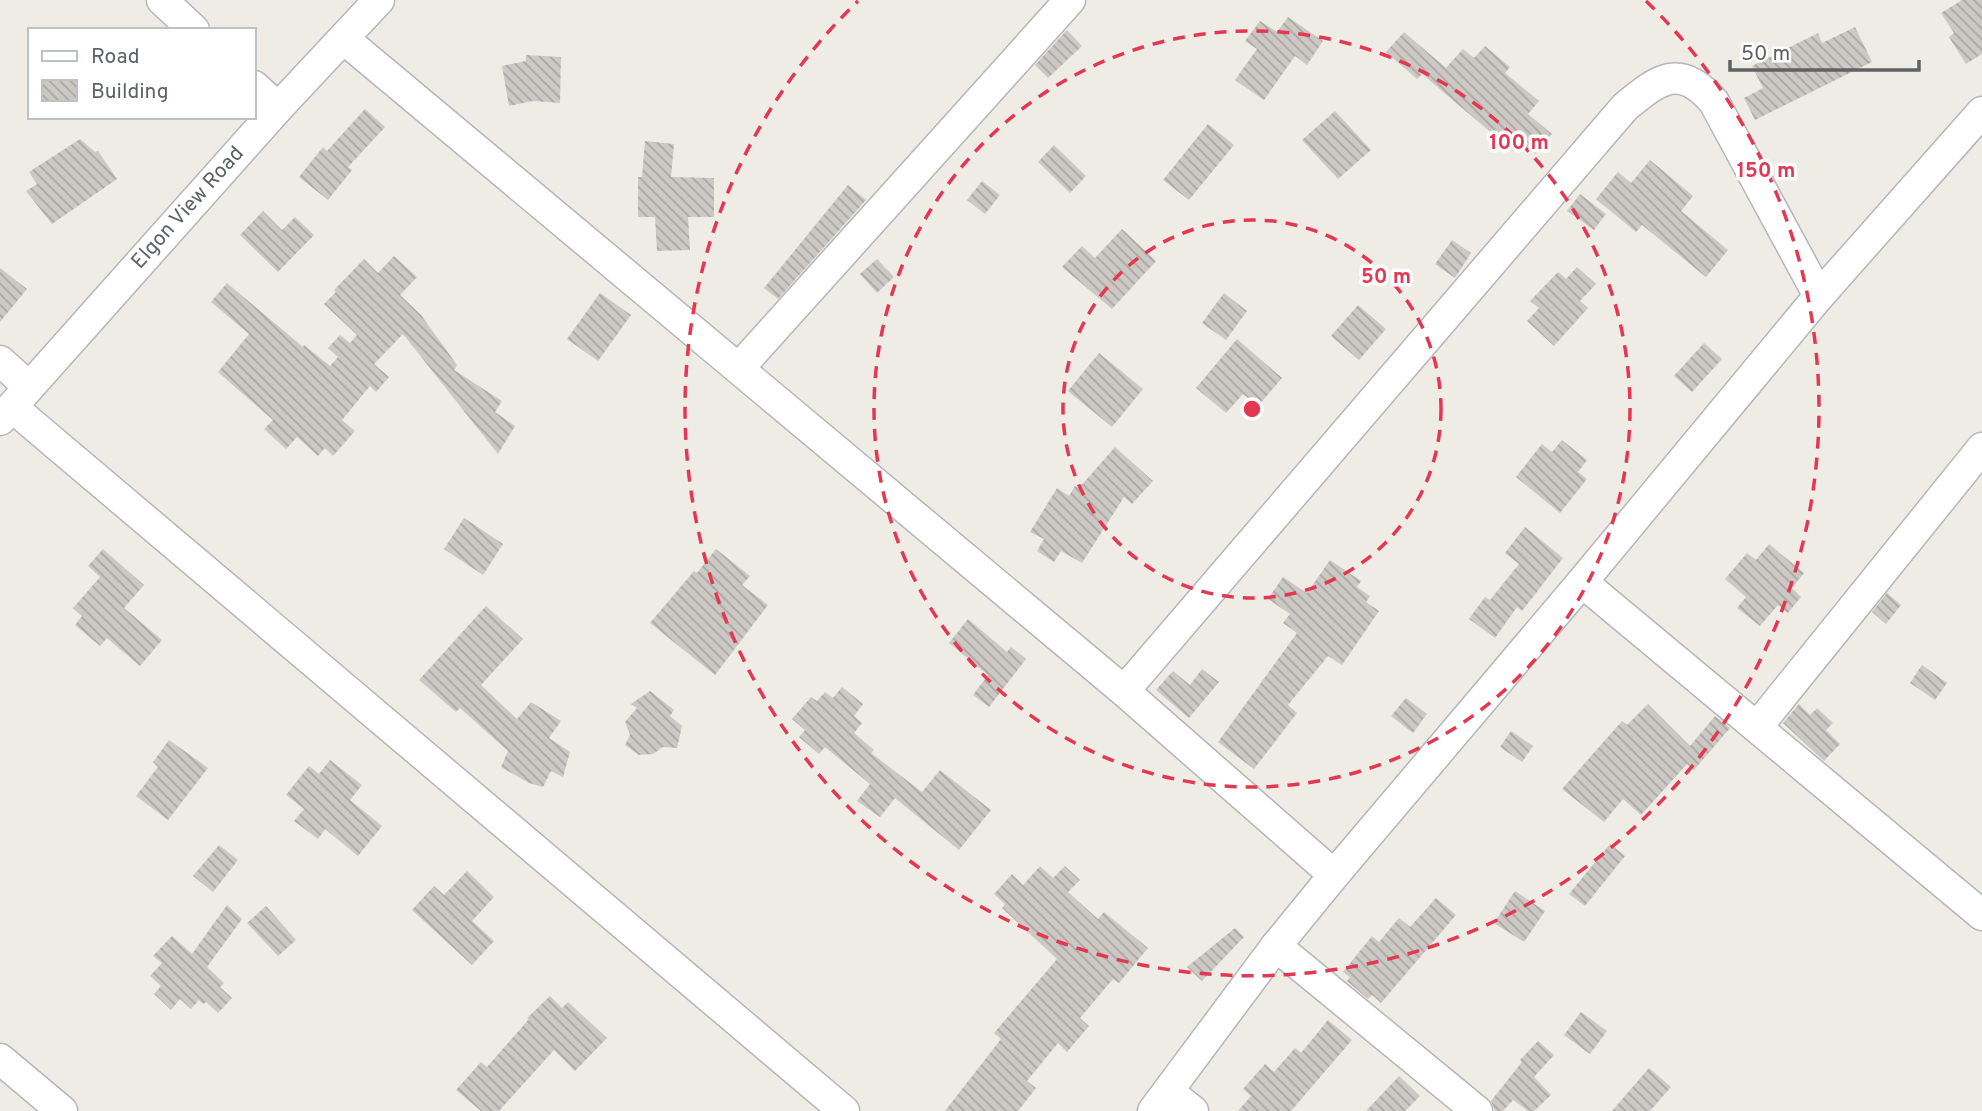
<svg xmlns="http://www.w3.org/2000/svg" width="1982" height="1111" viewBox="0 0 1982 1111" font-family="Overpass,sans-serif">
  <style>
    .building { fill: url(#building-back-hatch) }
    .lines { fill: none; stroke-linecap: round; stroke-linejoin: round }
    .minor-casing { stroke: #b3b7ba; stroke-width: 33 }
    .minor { stroke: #fff; stroke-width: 30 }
    .ring { fill: none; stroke: #e43752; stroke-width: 3.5; stroke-dasharray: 12 9 }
    .labels { text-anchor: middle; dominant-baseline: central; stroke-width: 7; stroke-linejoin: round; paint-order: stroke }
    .street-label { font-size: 21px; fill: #5d6365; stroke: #fff }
    .centre { fill: #e43752; stroke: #fff; stroke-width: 3.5 }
    .ring-label { font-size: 21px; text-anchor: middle; font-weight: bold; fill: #e43752; stroke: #fff; stroke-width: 7; stroke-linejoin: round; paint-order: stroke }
  </style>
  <defs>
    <pattern id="building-back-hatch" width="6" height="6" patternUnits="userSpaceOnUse" patternTransform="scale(1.75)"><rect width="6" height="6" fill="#ccc8c4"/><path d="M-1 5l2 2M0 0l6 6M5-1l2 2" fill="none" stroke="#a9a6a3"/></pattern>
  </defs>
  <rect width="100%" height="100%" fill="#efebe5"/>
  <g class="building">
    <polygon points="1962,0 1982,0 1982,54 1966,64 1949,37 1954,33 1941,13"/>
    <polygon points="1288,17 1323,41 1307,65 1295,56 1264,100 1235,80 1257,49 1245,41 1260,21 1277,32"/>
    <polygon points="1855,27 1872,62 1755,120 1744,98 1763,88 1752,66 1818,33 1822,43"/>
    <polygon points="1067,30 1082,46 1048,78 1035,65"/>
    <polygon points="1404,32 1446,68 1463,49 1474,58 1485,46 1510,67 1505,73 1539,101 1528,114 1552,134 1535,154 1522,143 1514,152 1422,74 1417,79 1386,52"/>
    <polygon points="526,55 561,57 560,103 533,101 509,106 502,66 526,61"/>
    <polygon points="365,109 385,127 348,167 352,170 328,200 299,177 323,147 327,151"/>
    <polygon points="1335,111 1371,150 1338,179 1302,140"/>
    <polygon points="1208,124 1234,145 1189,200 1163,180"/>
    <polygon points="80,139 95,152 98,151 117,179 52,224 26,191 37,184 29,172"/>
    <polygon points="645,141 674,144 671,177 714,178 714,217 688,217 690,250 657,251 655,217 638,217 638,177 642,177"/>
    <polygon points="1054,145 1086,176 1070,193 1038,162"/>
    <polygon points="1650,160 1693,196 1681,211 1728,250 1706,277 1642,225 1636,232 1596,199 1618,172 1631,183"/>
    <polygon points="982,181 1000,195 985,214 967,200"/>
    <polygon points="848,185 866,200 778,299 764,288"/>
    <polygon points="1580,194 1606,214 1594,230 1567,211"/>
    <polygon points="263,211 282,230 295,217 314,235 278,272 240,235"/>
    <polygon points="1122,229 1156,261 1112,309 1062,267 1082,246 1095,258"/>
    <polygon points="1452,240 1471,253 1455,278 1435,264"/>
    <polygon points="394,256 417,277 400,295 421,315 457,365 454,370 502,401 495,412 515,426 498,454 403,334 374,364 389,377 376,392 370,386 342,420 355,431 333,456 325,448 318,456 297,437 286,449 264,429 273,420 218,372 249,334 211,302 227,283 303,347 304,345 330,366 338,357 328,348 340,335 350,343 357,335 324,304 336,292 334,290 364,259 378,273"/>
    <polygon points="877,259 894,277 877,293 860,274"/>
    <polygon points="1577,267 1596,284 1580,301 1588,308 1554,346 1527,321 1539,308 1530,301 1558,272 1566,279"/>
    <polygon points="0,268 27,289 0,322"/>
    <polygon points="600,293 631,315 598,361 567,339"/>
    <polygon points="1224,293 1247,311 1226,340 1202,323"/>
    <polygon points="1358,305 1386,329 1359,360 1331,336"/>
    <polygon points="1237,339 1282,378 1258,406 1243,394 1226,413 1196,388"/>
    <polygon points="1704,343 1722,359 1692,392 1674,376"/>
    <polygon points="1099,353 1143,389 1112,427 1068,391"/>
    <polygon points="1562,440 1587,460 1578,472 1587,479 1560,513 1516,477 1542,444 1552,452"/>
    <polygon points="1115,447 1153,481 1132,504 1124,497 1082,563 1061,551 1054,562 1037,551 1044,539 1030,532 1057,488 1069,496 1075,486 1079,488"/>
    <polygon points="464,518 503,544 483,575 444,549"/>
    <polygon points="1525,527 1563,558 1522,611 1517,607 1495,638 1469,619 1485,597 1490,600 1519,564 1505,553"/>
    <polygon points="1769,544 1804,573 1792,588 1801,597 1788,613 1778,605 1760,626 1737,608 1746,597 1725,579 1747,553 1756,560"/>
    <polygon points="103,549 144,585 124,608 162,640 140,666 107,638 100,646 75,625 82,616 73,608 100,577 88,566"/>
    <polygon points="716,549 750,576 742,585 768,605 715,675 650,623 694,571 697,573"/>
    <polygon points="1330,560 1361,581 1357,587 1370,596 1366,602 1379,611 1342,665 1328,656 1288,705 1297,713 1254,769 1218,742 1297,633 1283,623 1290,614 1268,599 1283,577 1307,593"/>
    <polygon points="1887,593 1901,605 1886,624 1872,612"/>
    <polygon points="486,606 523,639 481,685 517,719 531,702 561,721 549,738 570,752 563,777 551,771 543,787 529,783 501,767 508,751 460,708 456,712 419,680"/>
    <polygon points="968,619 1007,652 1011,647 1026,659 989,707 973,695 988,675 949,643"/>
    <polygon points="1922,665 1947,683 1935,700 1910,683"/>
    <polygon points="1202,669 1219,682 1189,718 1156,690 1173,671 1190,685"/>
    <polygon points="842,687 863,704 854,716 862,723 854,733 874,750 871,753 922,792 940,770 991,810 959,850 895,798 880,817 857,801 870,784 825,747 819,754 799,737 805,730 792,719 811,697 817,701 825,692 833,698"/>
    <polygon points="650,691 674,710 670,716 682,726 677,748 663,747 653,754 639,755 625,745 630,735 625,722 637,708 631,704"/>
    <polygon points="1406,698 1427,714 1413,733 1391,716"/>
    <polygon points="1648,704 1690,746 1715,716 1730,728 1694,770 1687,764 1641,815 1623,799 1604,822 1562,789 1622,721 1627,725"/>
    <polygon points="1799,704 1810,715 1817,708 1833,723 1826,730 1840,744 1824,761 1783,723"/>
    <polygon points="1511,731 1533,746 1522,762 1500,747"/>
    <polygon points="169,740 208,768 168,820 136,796 158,767 153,762"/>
    <polygon points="330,760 362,785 350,800 382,826 358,856 325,829 318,839 294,821 304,809 286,795 309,766 319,774"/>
    <polygon points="1610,844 1625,856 1585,906 1569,894"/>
    <polygon points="219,845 238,860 213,892 193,876"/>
    <polygon points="1040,866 1053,878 1065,866 1080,880 1068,892 1098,919 1104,912 1148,948 1119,983 1113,979 1080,1018 1089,1026 1067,1052 1058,1043 1027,1081 1036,1088 1018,1111 945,1111 1001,1039 994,1033 1057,959 1002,908 1005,904 994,894 1012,874 1023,885"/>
    <polygon points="467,871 494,897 472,921 494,941 472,965 412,910 434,886 444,895"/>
    <polygon points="1515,891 1545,911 1524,942 1494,923"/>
    <polygon points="1436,898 1456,915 1381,1003 1372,995 1368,999 1347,981 1350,977 1343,972 1372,936 1379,942 1399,918 1410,927"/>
    <polygon points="227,905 242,919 207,967 224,983 220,987 232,998 218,1013 206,1002 203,1004 199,1000 191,1009 180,999 171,1010 154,994 161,986 150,976 162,963 153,956 172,936 192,954"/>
    <polygon points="266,906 296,940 278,956 247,923"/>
    <polygon points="1235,928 1244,937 1202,981 1187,967"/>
    <polygon points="550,996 562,1008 568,1002 607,1038 575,1071 554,1050 499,1111 481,1111 456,1090 481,1062 487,1067 529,1019 527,1018"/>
    <polygon points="1581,1012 1607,1031 1590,1054 1564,1035"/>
    <polygon points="1328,1020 1352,1040 1291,1111 1238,1111 1251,1096 1243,1089 1265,1064 1274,1072 1295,1048 1301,1053"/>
    <polygon points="1538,1041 1554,1055 1534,1077 1551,1095 1534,1111 1528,1111 1513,1100 1503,1111 1495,1111 1491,1101 1522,1062 1520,1060"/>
    <polygon points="1649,1068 1671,1087 1650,1111 1612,1111"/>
    <polygon points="1399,1076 1420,1096 1405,1111 1366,1111"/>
  </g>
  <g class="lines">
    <g class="minor-casing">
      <g id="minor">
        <polyline points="162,0 194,30"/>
        <polyline points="344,39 1124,691 1334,875"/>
        <polyline points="254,86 278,108"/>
        <polyline points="0,361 28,386"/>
        <polyline points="739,368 1070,0"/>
        <polyline points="12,407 844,1111"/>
        <polyline points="0,420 278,108 379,0"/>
        <polyline points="1582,582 1982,915"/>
        <path d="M1124 691 1625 107C1659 79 1680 62 1714 102L1819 296"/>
        <polyline points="1757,727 1982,448"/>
        <polyline points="1276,946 1477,1111"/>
        <polyline points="0,1059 62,1111"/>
        <polyline points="1169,1092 1193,1111"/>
        <polyline points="1153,1111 1276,946 1334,875 1582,582 1819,296 1982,112"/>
      </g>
    </g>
    <use href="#minor" class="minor"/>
  </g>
  <g class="ring">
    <circle cx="1252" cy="409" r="189"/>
    <circle cx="1252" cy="409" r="378"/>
    <path d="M1646 1A567 567 0 1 1 858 1"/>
  </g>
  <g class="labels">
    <g class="street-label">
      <text transform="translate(188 208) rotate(-48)">Elgon View Road</text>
    </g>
  </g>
  <circle cx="1252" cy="409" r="10" class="centre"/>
  <g class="ring-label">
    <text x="1519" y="149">100 m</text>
    <text x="1766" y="177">150 m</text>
    <text x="1386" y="283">50 m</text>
  </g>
  <rect x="28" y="28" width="228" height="91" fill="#ffffff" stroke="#bec1c1" stroke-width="2"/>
  <rect x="42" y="51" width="35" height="10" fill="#ffffff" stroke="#bec1c1" stroke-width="2"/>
  <text x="91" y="63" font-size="21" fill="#5d6365">Road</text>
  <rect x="42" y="80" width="35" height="21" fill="url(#building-back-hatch)" stroke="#bec1c1" stroke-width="2"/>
  <text x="91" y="98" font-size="21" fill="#5d6365">Building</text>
  <path d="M1730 60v10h189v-10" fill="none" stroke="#5d6365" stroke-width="3.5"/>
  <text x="1741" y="60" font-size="21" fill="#5d6365" stroke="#ffffff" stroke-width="5" paint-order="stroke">50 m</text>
</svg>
